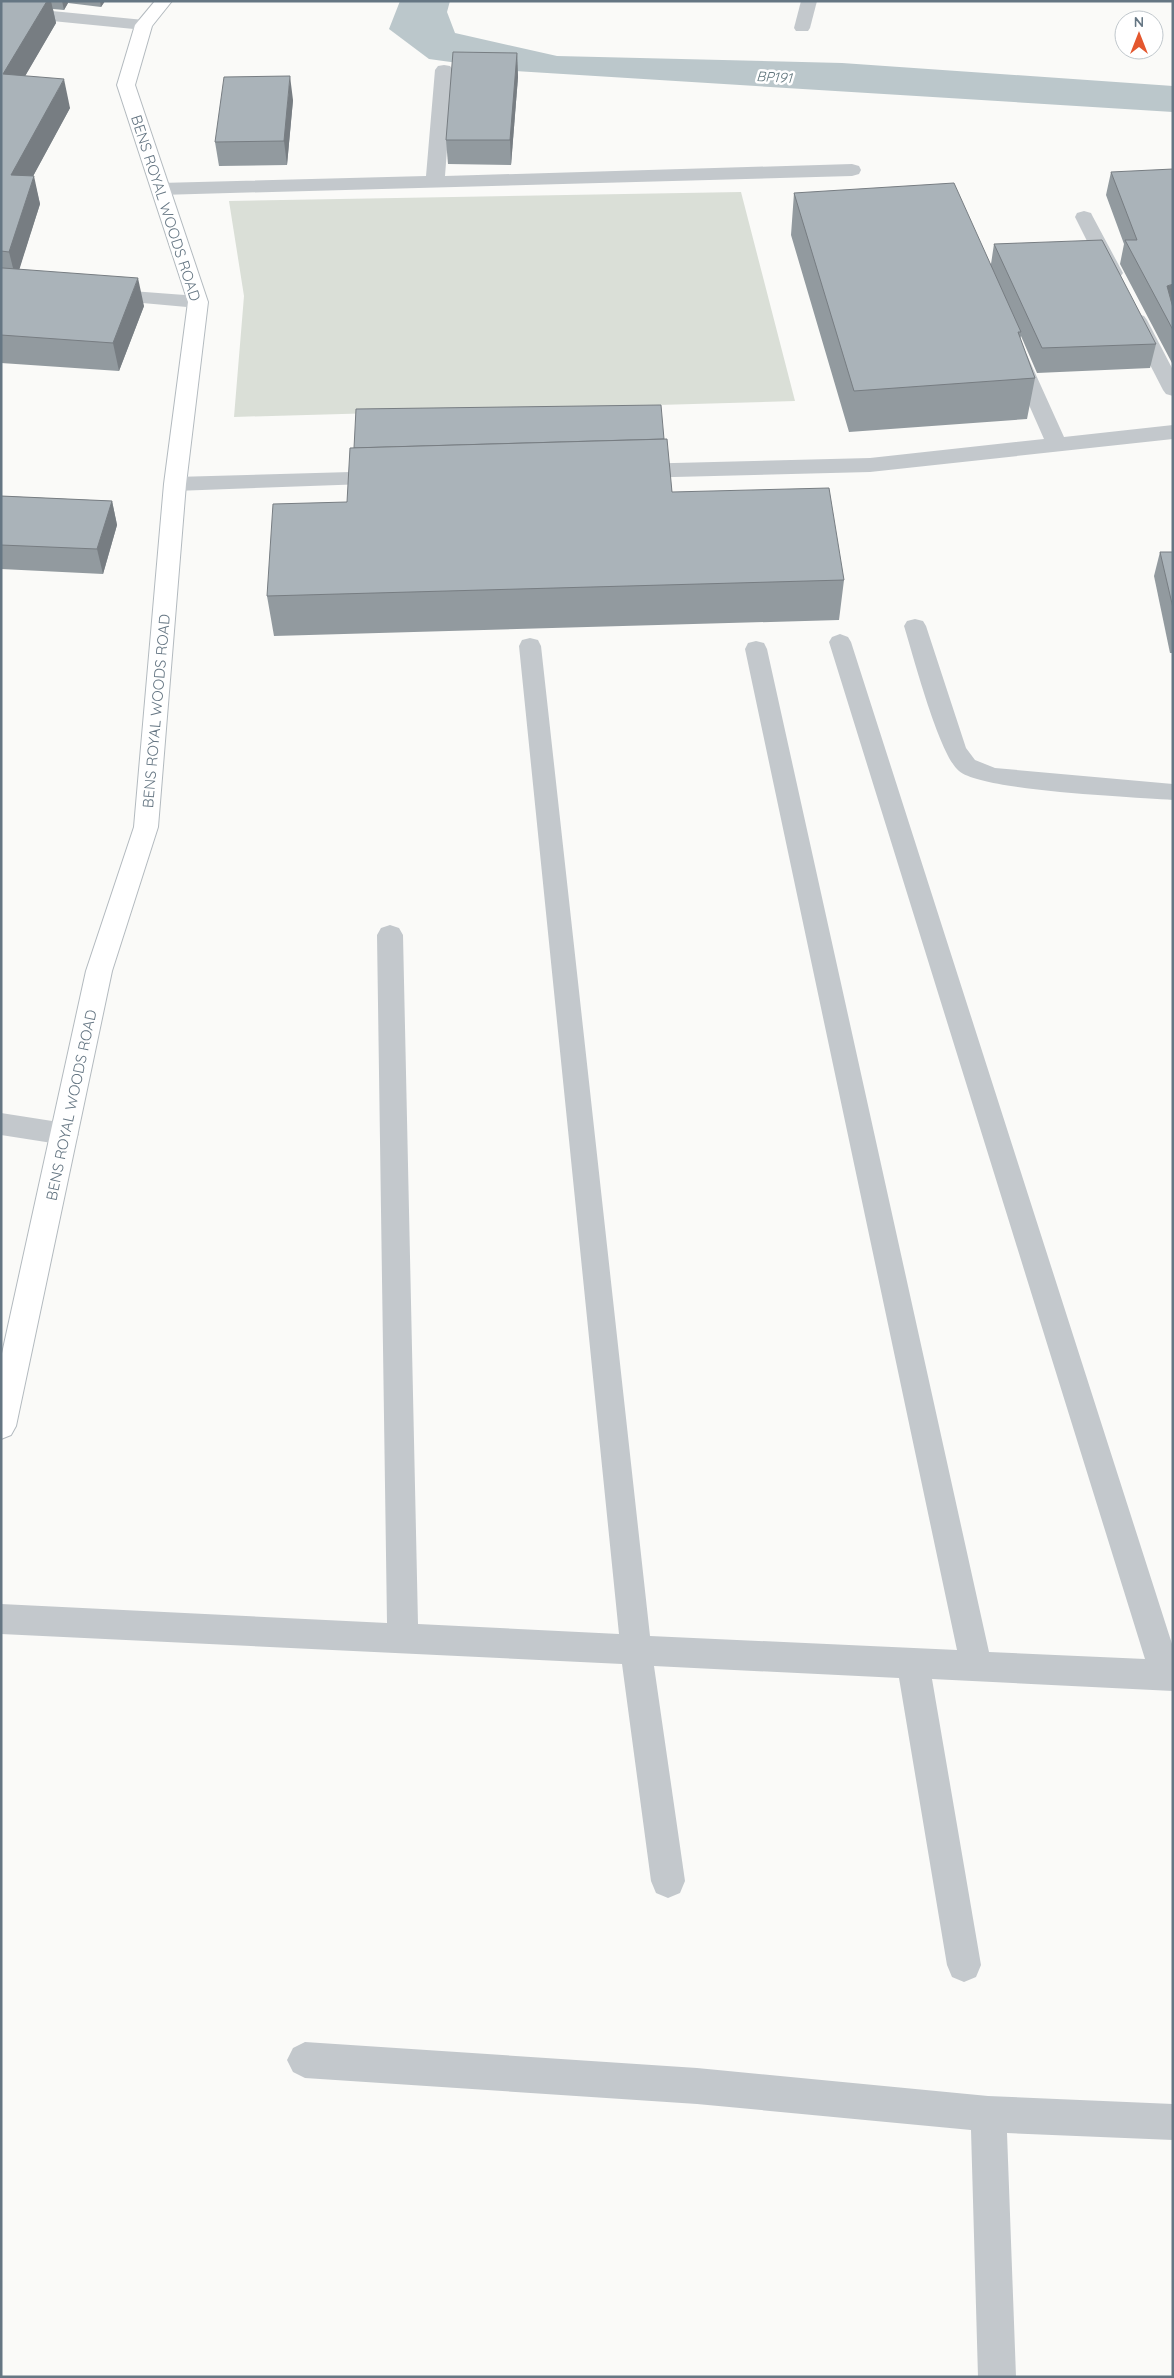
<svg xmlns="http://www.w3.org/2000/svg" width="1174" height="2378" viewBox="0 0 1174 2378" font-family="Quicksand,sans-serif">
  <style>
    .green { fill: #dadfd7 }
    .water { fill: #bbc7cb }
    .lines { fill: none; stroke-linecap: round; stroke-linejoin: round }
    .secondary-casing { stroke: #b3babf; stroke-width: 2 }
    .lane { fill: #c3c8cc; fill-rule: evenodd }
    .street { fill: #c3c8cc; fill-rule: evenodd }
    .secondary { fill: #fff; fill-rule: evenodd }
    .wall { fill: #929a9f }
    .shaded-wall { fill: #777d82 }
    .building { fill: #aab3b9; stroke: #777d82 }
    .labels { text-anchor: middle; dominant-baseline: central; stroke-width: 5; stroke-linejoin: round; paint-order: stroke }
    .far-water-label { font-size: 14px; font-style: italic; fill: #60757c; stroke: #fff }
    .street-label { font-size: 15px; fill: #657683; stroke: #fff }
  </style>
  <rect width="100%" height="100%" fill="#fafaf8"/>
  <polygon class="green" points="741,192 795,401 234,417 244,296 229,201"/>
  <polygon class="water" points="400,1 450,1 447,12 455,33 557,56 842,63 1173,86 1173,112 515,71 429,59 389,29"/>
  <g class="lines">
    <g class="secondary-casing">
      <polygon id="secondary" points="155,1 172,1 152,26 135,85 208,302 186,484 158,827 112,971 16,1426 11,1435 1,1439 1,1358 86,971 134,827 164,484 188,302 117,85 135,25"/>
    </g>
    <g class="lane">
      <polygon points="801,1 817,1 810,28 808,31 796,31 794,28"/>
      <path d="M915 619 923 621 926 626 966 748 975 760 995 768 1173 784V800C1134 797 982 791 959 771 939 755 913 655 904 626L907 621Z"/>
    </g>
    <g class="street">
      <polygon points="1,6 144,20 150,21 153,25 150,29 144,30 1,16"/>
      <polygon points="444,65 450,66 453,70 445,176 852,164 859,166 861,170 859,174 852,176 160,195 153,193 151,189 153,185 160,183 426,176 435,70 438,66"/>
      <polygon points="1084,211 1091,213 1093,217 1123,273 1120,277 1106,277 1103,273 1075,217 1077,213"/>
      <polygon points="105,289 198,296 205,298 208,302 205,306 198,308 98,299 95,295 98,291"/>
      <polygon points="1137,314 1144,316 1147,320 1173,370 1173,396 1166,394 1163,390 1127,320 1130,316"/>
      <polygon points="1017,349 1024,351 1027,355 1064,437 1173,425 1173,439 870,472 634,478 627,476 623,471 627,466 634,464 870,458 1044,439 1007,355 1010,351"/>
      <polygon points="386,471 394,473 397,478 394,483 175,491 167,489 164,484 167,479 175,477"/>
      <polygon points="840,634 848,637 851,642 1173,1647 1173,1691 932,1679 981,1965 976,1977 964,1982 952,1977 947,1965 899,1678 654,1666 685,1881 680,1893 668,1898 656,1893 651,1881 622,1664 1,1634 1,1604 387,1623 377,935 381,928 390,925 399,928 403,935 418,1624 619,1634 519,646 522,640 530,638 538,640 541,646 650,1636 957,1650 745,649 748,643 756,641 764,643 767,649 989,1652 1145,1659 829,642 832,637"/>
      <polygon points="1,1113 65,1123 75,1126 79,1134 75,1142 65,1145 1,1135"/>
      <polygon points="305,2042 697,2068 988,2096 1173,2104 1173,2140 1007,2133 1016,2377 978,2377 971,2130 697,2104 305,2078 293,2072 287,2060 293,2048"/>
    </g>
    <use href="#secondary" class="secondary"/>
  </g>
  <g class="wall">
    <polygon points="1,1 105,1 101,7 68,3 64,10 53,9 56,23 25,76 70,108 33,176 40,204 19,269 144,306 119,371 1,363"/>
    <polygon points="517,53 518,77 511,165 448,164 446,140"/>
    <polygon points="293,100 287,165 219,166 215,142"/>
    <polygon points="1111,172 1173,306 1173,365 1120,264 1124,244 1106,195"/>
    <polygon points="794,193 991,264 994,244 1156,344 1150,368 1037,373 1021,336 1020,339 1035,378 1027,419 849,432 791,235"/>
    <polygon points="664,439 672,492 844,580 839,620 274,636 267,596 347,502"/>
    <polygon points="1,496 112,501 117,525 103,574 1,569"/>
    <polygon points="1160,552 1173,552 1173,653 1170,653 1154,576"/>
  </g>
  <g class="shaded-wall">
    <polygon points="47,1 51,1 56,23 10,102 3,74"/>
    <polygon points="62,1 67,1 68,3 64,10"/>
    <polygon points="100,1 105,1 101,7"/>
    <polygon points="517,53 518,77 511,165 510,140"/>
    <polygon points="290,76 293,100 287,165 284,141"/>
    <polygon points="64,79 70,108 18,204 11,175"/>
    <polygon points="34,176 40,204 16,280 9,252"/>
    <polygon points="138,278 144,306 119,371 113,343"/>
    <polygon points="1173,284 1173,306 1161,309 1167,286"/>
    <polygon points="112,501 117,525 103,574 97,549"/>
  </g>
  <g class="building">
    <polygon points="1,1 47,1 3,74 64,79 11,175 34,176 9,252 1,251"/>
    <polygon points="453,52 517,53 510,140 446,140"/>
    <polygon points="290,76 284,141 215,142 224,77"/>
    <polygon points="1173,169 1173,284 1167,286 1173,308 1173,330 1125,240 1137,240 1111,172"/>
    <polygon points="954,183 1021,332 1018,332 1035,378 854,391 794,193"/>
    <polygon points="1102,240 1156,344 1042,348 994,244"/>
    <polygon points="1,268 3,268 138,278 113,343 1,335"/>
    <polygon points="661,405 664,439 354,448 356,409"/>
    <polygon points="667,439 672,492 829,488 844,580 267,596 273,504 347,502 350,448"/>
    <polygon points="1,496 112,501 97,549 1,545"/>
    <polygon points="1160,552 1173,552 1173,608"/>
  </g>
  <g class="labels">
    <g class="far-water-label">
      <text transform="translate(774 77) rotate(3)">BP191</text>
    </g>
    <g class="street-label">
      <text transform="translate(166 208) rotate(72)">BENS ROYAL WOODS ROAD</text>
      <text transform="translate(156 711) rotate(-85)">BENS ROYAL WOODS ROAD</text>
      <text transform="translate(71 1105) rotate(-78)">BENS ROYAL WOODS ROAD</text>
    </g>
  </g>
  <rect width="1174" height="2378" fill="none" stroke="#657683" stroke-width="5"/>
  <g transform="translate(1139 35)"><circle r="24" fill="#ffffff" stroke="#c1c8cd"/>
  <path d="M0-4L9 19L0 12L-9 19Z" fill="#e4572e"/>
  <text y="-8" font-size="14" font-weight="bold" text-anchor="middle" fill="#657683">N</text>
  </g>
</svg>
